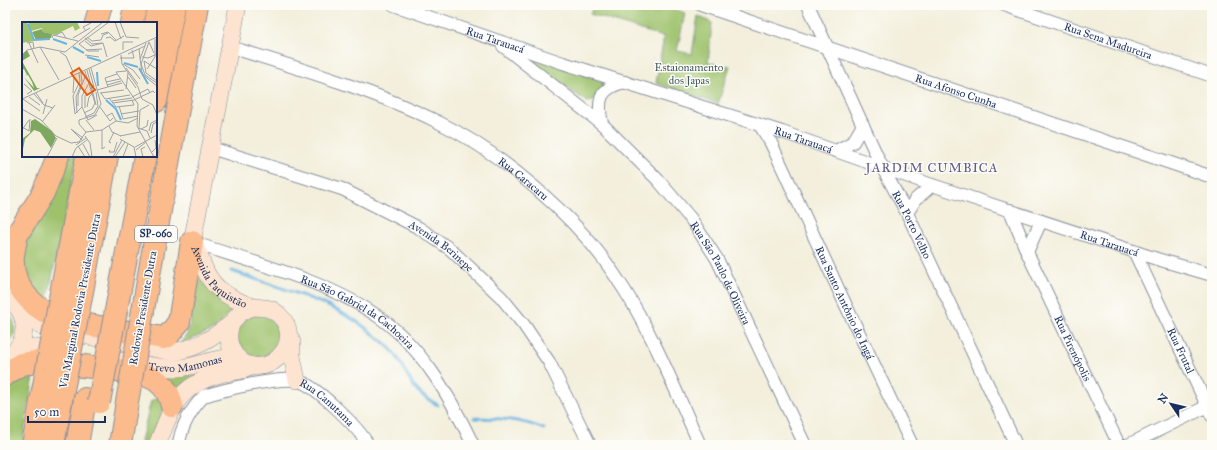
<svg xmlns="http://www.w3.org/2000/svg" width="1217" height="450" viewBox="0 0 1217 450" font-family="'IM FELL Great Primer',serif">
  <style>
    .green { fill: #9ec26c; stroke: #5c7865 }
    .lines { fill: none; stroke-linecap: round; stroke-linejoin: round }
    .stream { stroke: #6ab3e2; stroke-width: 3 }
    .street-casing { stroke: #878f9d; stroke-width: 14 }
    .secondary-casing { stroke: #878f9d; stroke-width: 18 }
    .highway-casing { stroke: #878f9d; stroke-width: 24 }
    .street { stroke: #fff; stroke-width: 12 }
    .secondary { stroke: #fde4d1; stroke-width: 17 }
    .highway { stroke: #fbbb8c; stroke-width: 22 }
    .highway-bridge-casing { stroke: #878f9d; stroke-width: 24; stroke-linecap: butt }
    .highway-bridge { stroke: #fbbb8c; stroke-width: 22 }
    .labels { text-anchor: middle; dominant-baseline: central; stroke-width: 3; stroke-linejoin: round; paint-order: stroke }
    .shield { fill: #fdfcf7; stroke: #5f6c8c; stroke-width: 1 }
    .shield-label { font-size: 10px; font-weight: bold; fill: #1b2f5e }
    .street-label { font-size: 11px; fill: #1b2f5e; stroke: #fdfcf7 }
    .park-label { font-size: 11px; fill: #425b62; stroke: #fdfcf7 }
    .quarter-label { font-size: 13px; letter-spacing: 1px; fill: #5f598e; stroke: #fdfcf7 }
    .inset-river { fill: none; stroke: #6ab3e2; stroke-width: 2 }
    .inset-road { fill: none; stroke: #9da2aa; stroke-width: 1 }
    .view { fill: #e8590c; fill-opacity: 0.15; stroke: #e8590c; stroke-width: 2 }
    .inset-edge { fill: none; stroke: #1b2f5e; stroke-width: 2 }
  </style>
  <rect width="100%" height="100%" fill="#fdfcf7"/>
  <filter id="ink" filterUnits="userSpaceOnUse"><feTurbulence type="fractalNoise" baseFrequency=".025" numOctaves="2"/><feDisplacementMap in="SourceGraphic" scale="8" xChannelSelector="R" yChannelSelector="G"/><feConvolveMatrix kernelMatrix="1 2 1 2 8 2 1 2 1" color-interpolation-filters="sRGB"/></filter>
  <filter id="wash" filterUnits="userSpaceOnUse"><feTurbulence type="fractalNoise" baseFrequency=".012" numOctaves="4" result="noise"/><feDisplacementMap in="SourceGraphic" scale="16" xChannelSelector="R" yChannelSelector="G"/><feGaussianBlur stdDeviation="0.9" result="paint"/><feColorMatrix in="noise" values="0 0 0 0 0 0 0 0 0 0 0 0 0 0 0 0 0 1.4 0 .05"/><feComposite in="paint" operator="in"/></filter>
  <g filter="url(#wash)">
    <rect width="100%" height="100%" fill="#f3efdc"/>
    <g class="green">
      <polygon points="594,5 662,5 685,13 677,51 692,54 698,16 712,23 708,63 730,66 718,104 656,83 664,37 590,14"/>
      <polygon points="538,59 602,81 603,87 595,99 588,102 534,67 534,61"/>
      <polygon points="63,156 77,156 47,302 28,286 19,252"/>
      <polygon points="202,278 232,307 232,310 215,329 179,345 187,334 190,323 198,280"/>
      <path d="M5 310C18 320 18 337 5 348Z"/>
      <circle cx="258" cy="336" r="21"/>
      <polygon points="208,367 176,392 159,374"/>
      <polygon points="35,370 22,445 5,445 5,387 16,377"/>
      <polygon points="163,395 165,405 152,445 140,445 151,401"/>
    </g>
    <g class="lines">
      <g class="stream">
        <path d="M232 271C282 289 338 302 378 338 385 343 394 352 399 360 406 372 411 386 422 395 427 399 433 402 438 405"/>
        <path d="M474 418C500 418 520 419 544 429"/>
      </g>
    </g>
  </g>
  <g filter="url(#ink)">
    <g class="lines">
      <g class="street-casing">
        <g id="street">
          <path id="s1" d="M394 5 563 63 782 132 932 185 1157 259 1212 275"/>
          <path id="s2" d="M701 5 1212 177"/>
          <path id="s3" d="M808 5 882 167 907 213 1016 445"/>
          <path id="s4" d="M1004 5 1212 76"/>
          <path id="s5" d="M503 46 602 124 658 180 691 219 717 259 805 445"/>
          <path id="s6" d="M230 47C298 68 375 91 438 122 500 152 576 216 614 274 650 326 674 387 700 445"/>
          <path d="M602 124C597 100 599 88 625 82"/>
          <path id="s7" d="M760 125 771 143 841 295 912 445"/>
          <path id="s8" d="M211 148 342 189 419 228 450 249 501 297 524 325 549 362 590 445"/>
          <polyline points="836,151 853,142 863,125"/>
          <path id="s9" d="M1010 210 1027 252 1119 445"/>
          <polyline points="907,213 915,200 932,185"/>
          <path id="s10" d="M192 242C250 262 322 279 373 313 420 343 450 396 473 445"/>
          <path id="s11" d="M1134 251 1212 416"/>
          <polyline points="1027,252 1041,221"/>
          <path id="s12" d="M179 445C180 428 192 408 204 396 226 389 273 378 295 380 313 382 360 429 368 445"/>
          <polyline points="1128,445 1212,404"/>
        </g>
      </g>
      <g class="secondary-casing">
        <g id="secondary">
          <path id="s13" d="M238 5 192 242C203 258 203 276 219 289 227 296 241 303 251 306 262 310 268 304 279 315 309 343 261 388 235 355 230 348 228 340 229 332 231 319 241 311 253 307"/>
          <path d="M5 298C29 309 30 340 10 355"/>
          <path d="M21 313 44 328 173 352C199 348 212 338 232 323"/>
          <polyline points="290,337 292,342 292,356 297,380"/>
          <polyline points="14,352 28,347 63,352"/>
          <path id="s14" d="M122 361C140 364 160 369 178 368 199 367 216 356 238 358"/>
          <path d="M157 445C172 408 177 386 220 374 231 371 243 372 253 366"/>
        </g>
      </g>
      <g class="highway-casing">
        <g id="highway">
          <polyline points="96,23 101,5"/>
          <polyline points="132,23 135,5"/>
          <polyline points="155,23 158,5"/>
          <polyline points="156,101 174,5"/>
          <path d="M17 234C16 241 14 248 13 256 10 289 37 312 66 321L163 338 167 337 179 322 192 242"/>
          <polyline points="10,246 43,193 58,156"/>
          <polyline points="61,293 87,156"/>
          <polyline points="81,297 107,156"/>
          <polyline points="117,305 145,156"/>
          <polyline points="143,310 169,158 197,5"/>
          <path d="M5 375 21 364 37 362C59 364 143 369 157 381 166 387 170 396 172 406"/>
          <polyline points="33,445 43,391"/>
          <polyline points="53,445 62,395"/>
          <polyline points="77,445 85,399"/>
          <polyline points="120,445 126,408"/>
        </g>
      </g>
      <use href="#street" class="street"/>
      <use href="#secondary" class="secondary"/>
      <use href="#highway" class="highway"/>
      <g class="highway-bridge-casing">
        <g id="highway-bridge">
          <polyline points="43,391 61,293"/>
          <polyline points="62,395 81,297"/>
          <polyline points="99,402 117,305"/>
          <polyline points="126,408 143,310"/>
        </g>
      </g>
      <use href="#highway-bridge" class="highway-bridge"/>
    </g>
  </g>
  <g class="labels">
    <rect class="shield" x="135" y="226" width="42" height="16" rx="3"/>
    <g class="shield-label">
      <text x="156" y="234">SP-060</text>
    </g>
    <g class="street-label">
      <text stroke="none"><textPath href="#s1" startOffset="107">Rua Tarauacá</textPath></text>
      <text stroke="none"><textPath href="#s4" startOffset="110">Rua Sena Madureira</textPath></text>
      <text stroke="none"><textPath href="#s2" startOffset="269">Rua Afonso Cunha</textPath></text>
      <text stroke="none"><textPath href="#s1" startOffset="431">Rua Tarauacá</textPath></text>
      <text stroke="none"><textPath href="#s6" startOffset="324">Rua Caracaru</textPath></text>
      <text stroke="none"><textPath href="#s3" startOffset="243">Rua Porto Velho</textPath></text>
      <text stroke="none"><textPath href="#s1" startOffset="754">Rua Tarauacá</textPath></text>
      <text stroke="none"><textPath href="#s8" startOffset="252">Avenida Berinepe</textPath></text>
      <text stroke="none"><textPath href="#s5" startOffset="318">Rua São Paulo de Oliveira</textPath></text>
      <text stroke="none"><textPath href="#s13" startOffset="287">Avenida Paquistão</textPath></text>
      <text transform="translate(80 301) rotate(-79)">Via Marginal Rodovia Presidente Dutra</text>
      <text stroke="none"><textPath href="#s7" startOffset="197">Rua Santo Antônio do Ingá</textPath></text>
      <text transform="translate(143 308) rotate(-80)">Rodovia Presidente Dutra</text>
      <text stroke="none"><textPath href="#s10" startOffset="181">Rua São Gabriel da Cachoeira</textPath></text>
      <text stroke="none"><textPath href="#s9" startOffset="152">Rua Pirenópolis</textPath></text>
      <text stroke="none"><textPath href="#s11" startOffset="110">Rua Frutal</textPath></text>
      <text stroke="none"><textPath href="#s14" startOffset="64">Trevo Mamonas</textPath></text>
      <text stroke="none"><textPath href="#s12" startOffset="188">Rua Canutama</textPath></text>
    </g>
    <g class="park-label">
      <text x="689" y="67">Estaionamento<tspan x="689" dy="13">dos Japas</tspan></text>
    </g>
    <g class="quarter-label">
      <text x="932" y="168">JARDIM CUMBICA</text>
    </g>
  </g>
  <g transform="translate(22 22)">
    <rect width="135" height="135" fill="#f3efdc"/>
    <path d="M0 0H5L9 14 6 0H55L58 6 53 9 51 4 33 13 21 10 20 6 9 9 12 19 0 21Z" fill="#9ec26c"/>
    <path d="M20 7 21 10 30 12 29 16 14 18 10 10ZM5 28 8 34 0 39 15 66H18L12 69 2 55 12 66 10 60 6 53 3 54 5 53 2 47 0 48V33ZM13 97 30 109 34 116 29 126 18 110 12 108 3 117 0 132V117L8 111 9 99Z" fill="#7ea860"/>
    <path class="inset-river" d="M6 2 12 18 28 17M31 17 45 22M51 25 62 31M65 35 79 39M102 41 116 45M117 46 126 62M75 50 76 64M84 78 94 87 99 98"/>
    <path class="inset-road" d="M93 0 99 17M98 0 104 15M64 9 61 5 69 1M79 12 86 10 94 18M34 13 40 10 44 16M65 15 70 19 79 18 81 13 86 11M104 15 117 16M30 16 31 13 56 19M51 16 68 6M63 16 70 22 80 21M84 16 88 15 93 19 102 14M63 19 69 24 81 21M127 20 119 42 123 53 135 61M127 20 132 31M5 21 11 20 12 27M7 21 16 41M81 21 85 35M57 22 87 0M57 22 66 29H77M18 25 37 58M117 27 120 52 135 64M64 28 80 27M101 28V20H111M38 30 44 34 51 50M106 32 123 24M0 33 5 28 18 25 43 30 81 0M63 33 77 35M99 33 100 42 116 65 120 77 131 83 135 93M120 35 126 36 135 32M98 36H112L110 28M118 37 124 21M122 39 124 51 135 59M122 39 135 47M101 42 111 48 118 57M104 46 116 62M67 47 72 65M125 47 133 35V17M65 48 74 83M104 49 94 50 116 82 115 104 132 135M57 51 58 59 51 74 53 92 60 85M106 55 114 66M84 60 98 57M2 62 10 69 5 72M85 63 99 59M86 65 83 56 95 52M104 67 106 51M75 68 100 61M14 71 21 81M51 71 52 55M78 71 102 68M79 71 83 77 108 73M12 72 22 83 31 86M63 73V86M7 75 18 83M110 75 126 67 128 71M87 76 94 85 112 83 110 78M0 77 135 15M1 77 18 89M90 79 110 76M91 81 112 78 131 69 133 71M56 84V73L63 55M97 84 101 97 116 94M60 85V74L67 61M60 85 66 98 75 93M65 85 67 75 71 71M78 85 88 99 91 96M0 87 19 98 34 114 49 121 57 120 64 110M55 91 54 75 60 60 59 51M62 91 70 87 73 81 63 49M21 92 25 77M99 92 117 89M85 94 90 91 94 99M63 95 72 91 76 84 74 70M64 98 72 108M94 99 106 101 116 96M20 100 33 83M87 104 90 110 99 114M0 105 7 109 8 97M116 106 125 109 128 116M117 106 118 88 127 83M119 107 125 104 126 98M0 108 7 98M80 108V127L83 125M127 109 129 101 135 98M64 110 57 102V98L73 93 79 82 69 46M64 110 80 108 94 99M129 111 131 102 135 100M63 114 68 121 70 135M98 114 118 110M98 117 112 125 114 135M60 118 49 107 61 116M89 121 87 120 92 110M61 122 68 135M54 123 64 116M56 124 63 135M113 125 135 113M88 128 87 130H92L95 120M114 128 124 120M130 130 134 126 133 118M25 135 35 116M50 135 54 126 65 118M91 135 100 118M93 135 103 120M101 135 106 122M121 135 119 127 123 125"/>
    <path class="view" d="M57 46 73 68 65 73 49 51Z"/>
    <rect width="135" height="135" class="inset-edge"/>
  </g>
  <rect width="1217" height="450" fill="none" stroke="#fdfcf7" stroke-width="20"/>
  <g transform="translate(1171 404) rotate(305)" stroke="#fdfcf7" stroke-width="3" paint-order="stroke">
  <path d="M0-3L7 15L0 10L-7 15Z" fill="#1b2f5e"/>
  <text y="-6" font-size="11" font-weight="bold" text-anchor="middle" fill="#1b2f5e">N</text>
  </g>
  <path d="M28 416v6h77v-6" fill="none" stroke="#1b2f5e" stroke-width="2"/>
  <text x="34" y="416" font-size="12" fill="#1b2f5e" stroke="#fdfcf7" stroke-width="3" paint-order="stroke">50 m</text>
</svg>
